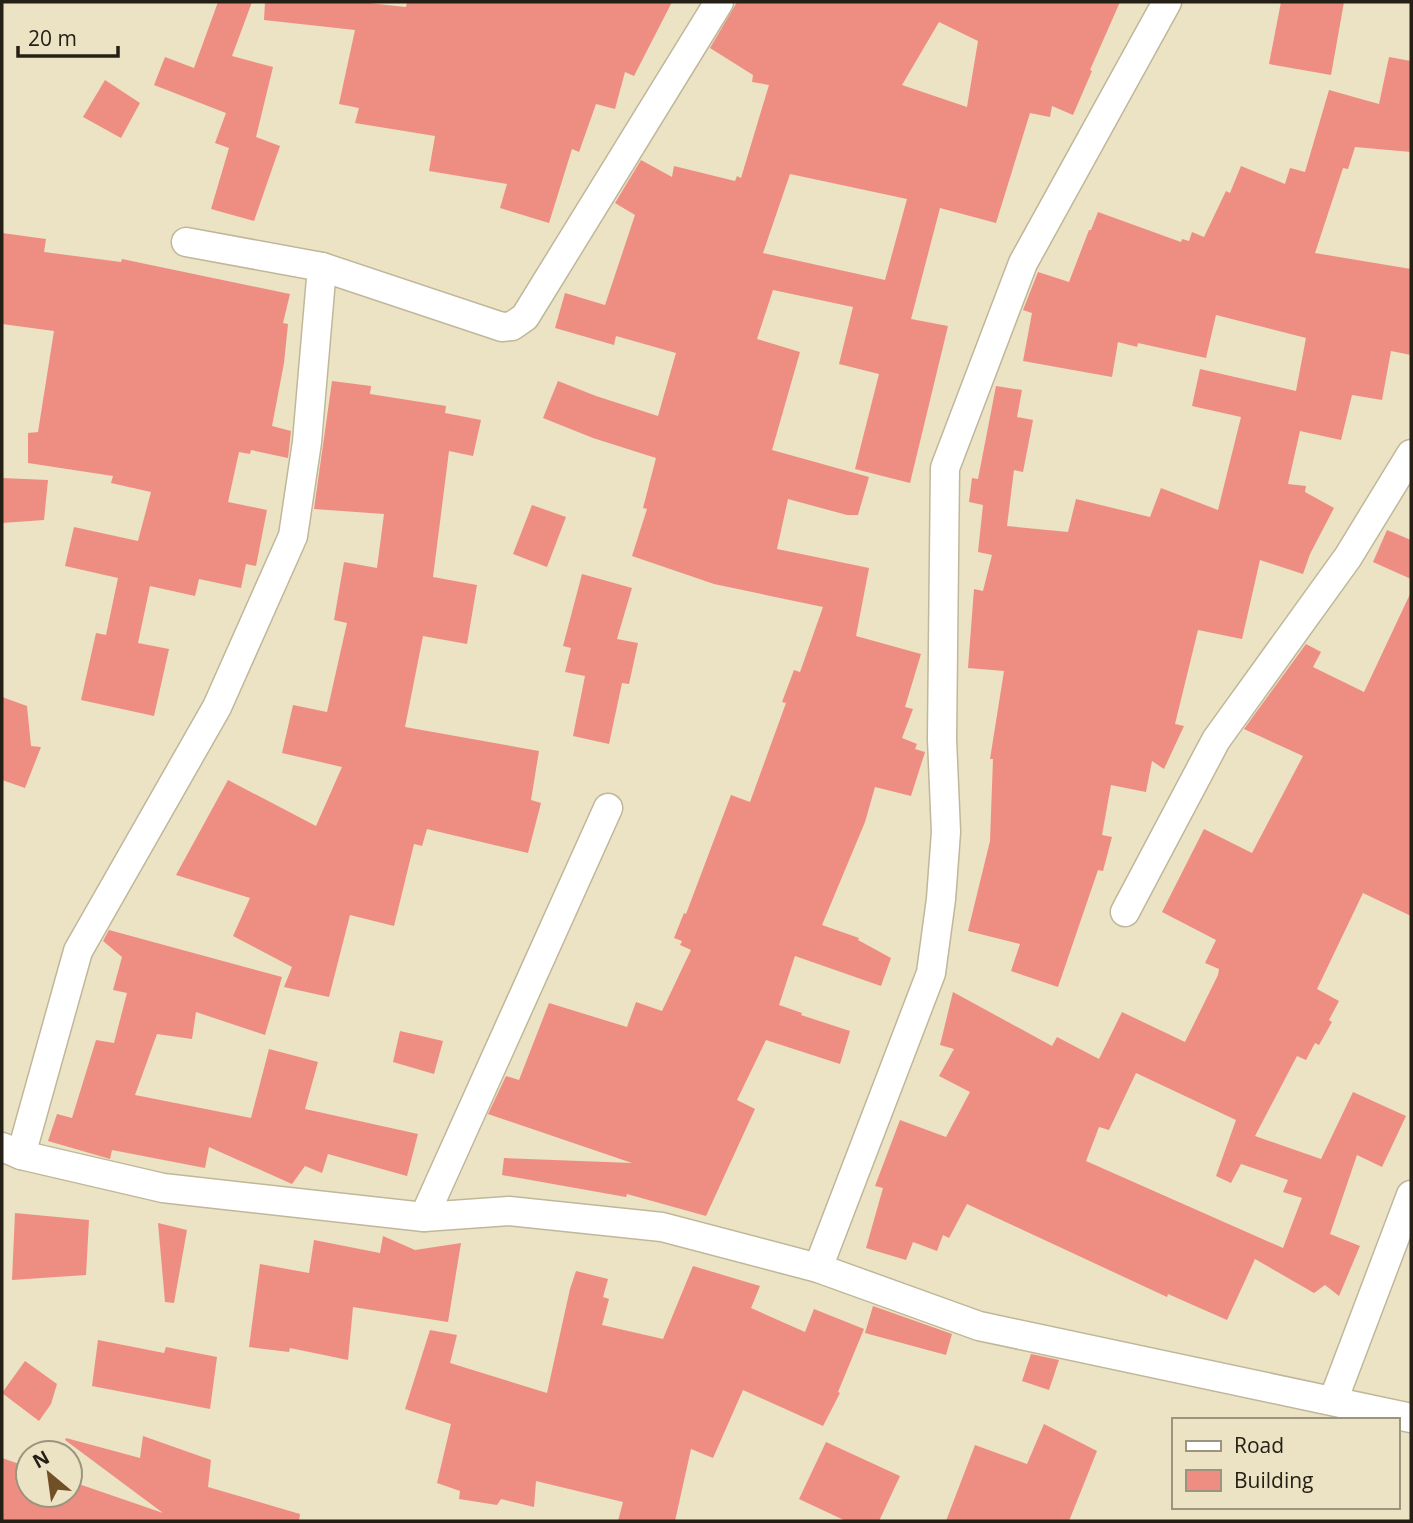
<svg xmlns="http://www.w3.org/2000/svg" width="1413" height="1523" viewBox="0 0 1413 1523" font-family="'Open Sans',sans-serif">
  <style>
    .building { fill: #ee8e82; fill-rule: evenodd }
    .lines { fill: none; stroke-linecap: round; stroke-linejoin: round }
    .minor-casing { stroke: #c0b79a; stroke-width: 31 }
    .minor { stroke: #fff; stroke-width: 28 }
  </style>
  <rect width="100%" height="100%" fill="#ece2c4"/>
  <g class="building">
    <polygon points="218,2 252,2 232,56 273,67 256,137 280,146 254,221 211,209 229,148 215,143 226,113 154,85 165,57 194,68"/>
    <polygon points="265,2 359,2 406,7 407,2 672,2 634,76 625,72 615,109 596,104 579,152 572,149 549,223 500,208 507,184 429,171 435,136 355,123 359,108 339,104 355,30 264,20"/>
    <path d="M737 2H1120L1090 70 1092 71 1073 115 1052 106 1050 117 1030 113 996 223 940 208 911 319 948 326 910 483 855 469 879 374 839 364 853 307 773 290 757 339 800 352 772 450 869 477 858 515H847L788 499 777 549 869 568 856 636 921 654 905 707 913 709 902 738 917 744 915 749 925 752 911 796 875 787 865 822 822 925 859 938 858 940 891 958 881 986 795 956 779 1005 802 1013 801 1015 850 1031 840 1064 766 1040 737 1100 755 1109 706 1216 627 1194 626 1197 502 1175 504 1158 632 1163 488 1114 506 1076 519 1080 549 1003 627 1027 636 1002 662 1011 691 950 680 945 682 941 674 938 684 913 686 914 731 795 750 802 786 703 782 702 794 670 800 672 823 607 714 584 632 556 647 509 643 508 656 458 593 438 543 418 558 381 596 396 658 416 676 353 616 336 614 345 555 328 565 293 605 305 635 215 615 203 641 160 672 177 674 166 735 181 737 176 741 178 769 85 752 82 753 75 710 48ZM939 22 978 41 967 107 902 85ZM790 174 907 199 885 280 763 253Z"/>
    <polygon points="1281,2 1344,2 1331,75 1269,64"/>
    <polygon points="1389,57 1411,61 1411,152 1355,147 1348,169 1343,168 1315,253 1411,269 1411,355 1391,351 1382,400 1352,395 1341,440 1300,431 1288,484 1306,486 1305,492 1334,508 1310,554 1303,574 1260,560 1242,639 1198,630 1175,724 1184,726 1164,769 1152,761 1146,792 1111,785 1102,835 1112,837 1103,871 1098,870 1058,987 1011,971 1020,944 968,931 990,841 993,759 990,759 1004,671 968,668 974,589 983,591 992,555 978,552 983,505 969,502 972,478 978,479 996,386 1022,390 1017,417 1033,420 1023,472 1014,470 1007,526 1068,532 1076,499 1150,517 1161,488 1218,510 1241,417 1192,406 1200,369 1296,391 1306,338 1216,315 1206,358 1138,343 1137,347 1118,342 1112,377 1023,361 1032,313 1023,310 1038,272 1069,282 1089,230 1091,230 1098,212 1181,242 1182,239 1189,241 1192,232 1204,237 1226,191 1230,193 1241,166 1285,184 1290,168 1305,172 1329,90 1379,104"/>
    <polygon points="105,80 140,103 121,138 83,117"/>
    <polygon points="2,233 46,239 44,252 121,262 122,259 290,294 283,323 288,324 284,363 272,426 291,431 288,458 251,450 250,454 239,452 228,502 267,510 256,566 246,564 241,588 199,579 195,596 150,586 138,643 169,649 154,716 81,700 96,633 106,635 118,578 65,566 74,527 138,541 151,492 111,483 113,476 28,463 28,433 38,432 54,331 2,324"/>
    <polygon points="332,381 371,386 370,394 446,406 445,413 481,420 473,456 449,451 433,577 477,585 467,644 423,636 405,727 539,751 531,800 541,803 528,853 427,829 422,846 414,844 394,926 350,915 329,997 284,987 292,967 233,936 250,898 176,875 228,780 316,826 342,767 282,753 293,705 327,712 347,623 334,620 344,562 377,568 384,514 314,509"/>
    <polygon points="2,478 48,480 44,520 2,523"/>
    <polygon points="532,505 566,517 547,567 513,554"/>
    <polygon points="1387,530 1411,540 1411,579 1373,562"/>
    <polygon points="582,574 632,588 617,639 638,643 629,684 622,683 609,744 573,736 585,676 565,672 571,648 563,646"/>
    <path d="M1411 592V916L1363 893 1317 989 1339 1001 1329 1020 1332 1022 1319 1045 1315 1043 1306 1060 1297 1056 1255 1136 1321 1159 1353 1092 1406 1116 1382 1167 1357 1155 1330 1234 1360 1246 1339 1296 1325 1285 1314 1293 1255 1259 1227 1320 1168 1294 1167 1297 967 1204 949 1238 943 1235 937 1251 913 1242 906 1260 866 1248 883 1188 875 1186 900 1120 946 1137 970 1092 939 1076 954 1049 940 1045 953 992 1052 1046 1057 1037 1099 1059 1122 1012 1185 1042 1218 975 1219 969 1205 963 1216 940 1162 912 1204 829 1252 853 1303 756 1244 729 1306 644 1321 652 1313 667 1364 692ZM1136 1073 1236 1120 1216 1176 1231 1183 1241 1164 1288 1180 1283 1192 1302 1198 1283 1248 1086 1161 1099 1127 1109 1130Z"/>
    <polygon points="2,697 27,706 31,746 41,747 25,788 2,780"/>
    <polygon points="109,930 282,977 265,1035 196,1012 192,1039 157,1034 135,1095 251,1118 269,1049 318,1062 305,1109 418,1134 407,1176 328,1154 322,1173 305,1166 292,1184 209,1147 205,1168 112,1150 110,1159 48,1141 57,1114 72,1118 96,1040 114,1043 127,993 113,990 122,957 103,941"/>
    <polygon points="400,1031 443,1041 434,1074 393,1062"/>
    <polygon points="15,1213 89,1220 86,1275 12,1280"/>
    <polygon points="158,1223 187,1230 174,1303 165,1302"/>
    <polygon points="383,1236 415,1250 461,1243 448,1322 353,1307 348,1360 290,1348 289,1352 249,1347 260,1264 309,1273 314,1240 380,1253"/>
    <polygon points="693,1266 760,1286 751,1308 805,1332 814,1309 864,1329 838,1392 840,1393 823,1426 743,1390 713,1458 691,1449 675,1521 618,1521 623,1502 536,1481 534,1507 501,1499 497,1505 459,1499 460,1491 437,1483 451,1424 405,1409 430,1330 457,1335 450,1363 547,1393 570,1289 576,1271 608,1279 603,1297 609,1299 602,1325 663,1339"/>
    <polygon points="873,1306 952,1334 946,1355 865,1333"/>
    <polygon points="98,1340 164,1353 166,1347 217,1357 210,1409 92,1386"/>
    <polygon points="1031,1354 1059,1360 1049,1390 1022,1381"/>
    <polygon points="25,1361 57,1384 51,1404 39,1421 2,1393"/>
    <polygon points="1044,1424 1097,1451 1069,1521 946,1521 975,1445 1027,1464"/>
    <polygon points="143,1436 211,1460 208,1487 300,1514 299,1521 2,1521 2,1458 28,1467 28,1495 70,1495 70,1481 163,1513 65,1440 66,1438 140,1458"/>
    <polygon points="826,1442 900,1476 879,1521 846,1521 799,1499"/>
  </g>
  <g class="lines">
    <g class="minor-casing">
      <g id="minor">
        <polyline points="186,242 322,267 502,327 512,326 525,317 719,2"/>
        <polyline points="1125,912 1216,740 1348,557 1411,454"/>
        <polyline points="2,1147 21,1155 163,1188 424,1217 509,1211 662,1227 818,1268 979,1326 1411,1418"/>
        <polyline points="21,1155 78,951 217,707 293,536 307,442 322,267"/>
        <polyline points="424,1217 608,808"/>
        <polyline points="818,1268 931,973 941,899 946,832 942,739 945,468 1023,263 1167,2"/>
        <polyline points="1333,1401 1411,1195"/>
      </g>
    </g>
    <use href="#minor" class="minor"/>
  </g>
  <rect width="1413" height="1523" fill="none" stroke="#242015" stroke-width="7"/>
  <rect x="1172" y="1418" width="228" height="91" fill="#ece2c4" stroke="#9c947e" stroke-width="2"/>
  <rect x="1186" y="1441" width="35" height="10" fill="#ffffff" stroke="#9c947e" stroke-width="2"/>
  <text x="1234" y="1453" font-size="21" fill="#242015">Road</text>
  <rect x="1186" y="1470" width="35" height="21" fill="#ee8e82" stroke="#9c947e" stroke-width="2"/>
  <text x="1234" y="1488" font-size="21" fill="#242015">Building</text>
  <g transform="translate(49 1474) rotate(331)"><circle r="33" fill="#ece2c4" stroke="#9c947e" stroke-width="2"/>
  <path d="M0-5L12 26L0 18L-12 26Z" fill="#714f27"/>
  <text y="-10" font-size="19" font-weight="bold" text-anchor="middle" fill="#242015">N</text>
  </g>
  <path d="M18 46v10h100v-10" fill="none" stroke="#242015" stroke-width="3.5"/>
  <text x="28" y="46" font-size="21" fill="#242015" stroke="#ece2c4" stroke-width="5" paint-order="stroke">20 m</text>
</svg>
